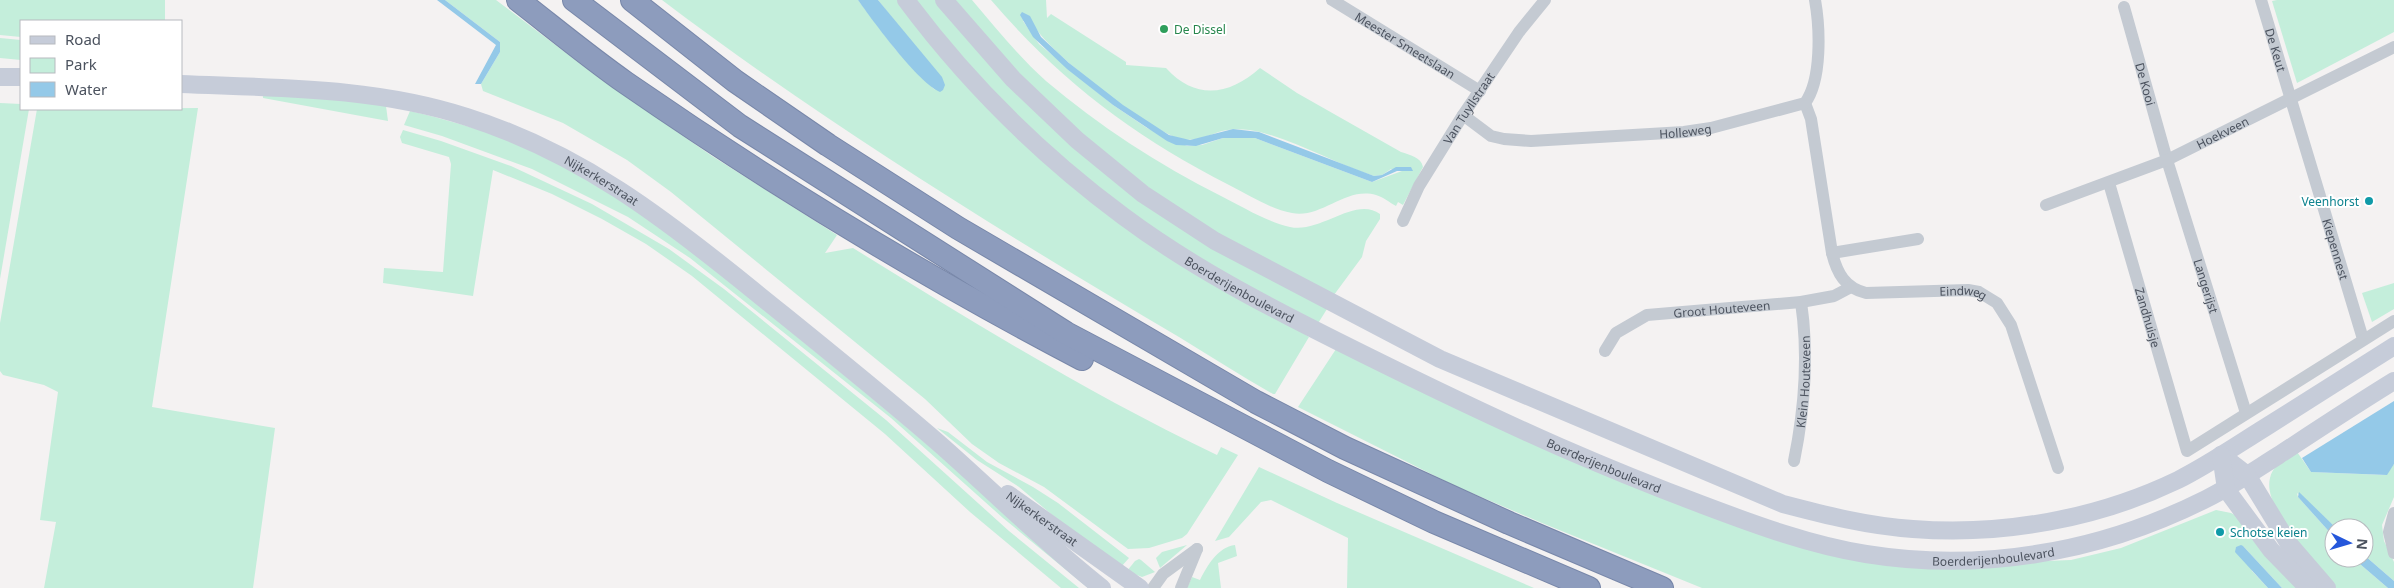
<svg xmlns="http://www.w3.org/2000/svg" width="2394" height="588" viewBox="0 0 2394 588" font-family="'Noto Sans',sans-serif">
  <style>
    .green { fill: #c4eedb; fill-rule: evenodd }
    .water { fill: #94c9e8 }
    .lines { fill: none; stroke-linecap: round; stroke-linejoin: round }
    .highway-casing { stroke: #7887a9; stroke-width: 24 }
    .street { stroke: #c4cad2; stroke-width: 12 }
    .secondary { stroke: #c6ccd9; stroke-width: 18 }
    .highway { stroke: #8d9cbd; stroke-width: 22 }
    .leisure-dot { fill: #2e9e5b; stroke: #fff; stroke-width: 2 }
    .culture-dot { fill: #0f9aa8; stroke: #fff; stroke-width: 2 }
    .labels { text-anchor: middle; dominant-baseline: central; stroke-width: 4; stroke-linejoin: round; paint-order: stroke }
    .leisure-label { font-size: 12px; fill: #27864d; stroke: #fff; text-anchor: start }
    .street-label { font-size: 12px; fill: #4b525e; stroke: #fff }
    .culture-label { font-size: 12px; fill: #0d838f; stroke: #fff; text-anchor: end }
  </style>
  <rect width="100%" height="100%" fill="#f4f2f2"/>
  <g class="green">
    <polygon points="0,0 165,0 165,21 21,21 21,37 0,35"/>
    <path d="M445 0H496L599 78 712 156 837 235 825 253 853 248C971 321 1091 395 1217 455L1221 447 1238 455 1187 534 1182 538 1149 548 1128 549 1044 487 999 463 972 444 925 399 671 192 627 160 563 123 483 91 481 84 500 52V42Z"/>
    <path d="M662 0H858L896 50 935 90 900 28 878 0H901L1018 132 1309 337 1275 394H1273C1241 376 1210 356 1179 337 1001 232 826 124 662 0Z"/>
    <polygon points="911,0 940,0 1074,143 1327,309 1317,325 1161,238 1023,127"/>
    <path d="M950 0H972C996 28 1019 57 1046 81 1099 126 1159 165 1221 196 1243 207 1265 221 1290 227 1320 234 1355 196 1380 214V219L1366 241 1362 257 1331 299 1206 231 1062 122Z"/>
    <path d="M991 0H1046L1047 18 1051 14 1126 62V65L1166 68C1196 101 1230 95 1260 68L1297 93 1401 152C1410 155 1421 157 1423 167L1403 205 1398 202 1396 206C1389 202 1383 197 1376 195 1346 186 1321 219 1292 213 1270 209 1249 195 1229 185 1135 137 1060 81 991 0ZM1023 21 1033 23C1042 48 1154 134 1181 139 1196 142 1209 135 1222 131 1233 128 1249 129 1260 132 1299 142 1336 164 1374 176L1382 175 1391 169 1402 171 1372 182 1255 138H1223L1202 145 1187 146 1147 128 1113 105 1039 44Z"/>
    <polygon points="2277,0 2394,0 2394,32 2297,83 2272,1"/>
    <polygon points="0,38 21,40 21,60 0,58"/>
    <polygon points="263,94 350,101 386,106 388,121 263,98"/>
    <polygon points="0,103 21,104 21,109 29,109 0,279"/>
    <polygon points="198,108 152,407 275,428 253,588 44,588 56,522 40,520 58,392 44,385 3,375 0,371 0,323 37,109"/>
    <path d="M410 111C464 124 517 139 565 166 650 214 725 278 800 339 900 420 997 504 1095 588H1088L1003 518 891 418 690 258 628 217 532 169 442 136 404 125Z"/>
    <polygon points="403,130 441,141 511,166 592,204 669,249 724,289 886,420 1009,531 1079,588 1061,588 970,512 885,434 692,276 646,244 602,219 552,194 493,170 473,296 383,283 384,268 443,272 451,164 449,157 402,143 400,137"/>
    <polygon points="2394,283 2394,309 2372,322 2362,293"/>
    <polygon points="1338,346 1425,389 1832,551 2046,561 2071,560 2121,548 2216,510 2231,513 2237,516 2302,588 2282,588 2243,546 2252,571 2268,588 1702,588 1542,523 1453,485 1298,407"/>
    <polygon points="937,428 948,432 987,462 1033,487 1058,503 1129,558 1121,567 1082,540 1019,487 977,460"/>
    <path d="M2295 449 2311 472 2385 475 2394 464V497L2382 525 2384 541 2394 562V581L2364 555V528H2336L2297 493 2298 497 2334 537V558H2353L2388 588H2336C2316 567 2262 508 2270 478 2273 465 2286 457 2295 449Z"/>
    <polygon points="1259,467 1337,503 1534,588 1347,588 1348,538 1271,500 1261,502 1229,537 1215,541"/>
    <polygon points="1187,545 1160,568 1156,558 1162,552"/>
    <path d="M1235 545 1237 556 1218 563 1221 588H1187L1192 577 1200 580C1207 566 1218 547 1235 545Z"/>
    <polygon points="1139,559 1141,560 1155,572 1142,577 1127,571 1135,561"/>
  </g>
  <g class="water">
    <polygon points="437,0 445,0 500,42 500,52 481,84 475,84 496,45"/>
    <path d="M858 0H878L942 77 945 85 943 90 940 92C919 84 872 20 858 0Z"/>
    <polygon points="1022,12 1030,16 1041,37 1069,63 1123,105 1169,135 1190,140 1233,129 1259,132 1374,176 1382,175 1396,167 1411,167 1413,171 1397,171 1372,182 1255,138 1223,138 1196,146 1176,145 1167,141 1113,105 1067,69 1033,37 1020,15"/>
    <polygon points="2394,401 2394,464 2387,475 2311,472 2302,458"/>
    <polygon points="2299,492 2336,528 2334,537 2298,497"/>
    <polygon points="2241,545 2243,546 2282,588 2268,588 2235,552 2236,547"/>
    <polygon points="2364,555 2394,581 2394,588 2388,588 2353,558 2364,558"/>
  </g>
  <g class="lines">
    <g class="highway-casing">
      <g id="highway">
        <path d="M518 0C554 28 589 57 626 83 772 184 925 277 1082 359"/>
        <polyline points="574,0 740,126 1066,333 1328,471 1434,522 1589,588"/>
        <polyline points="632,0 735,81 828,145 958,228 1256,402 1345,448 1509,523 1662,588"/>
      </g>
    </g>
    <g class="street">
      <path id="s1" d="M1332 0 1480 91"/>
      <path id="s2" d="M2261 0 2363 339"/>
      <path id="s3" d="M2124 7 2167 160 2246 413"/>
      <path id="s4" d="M1805 103 1811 119 1832 253C1837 273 1845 288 1866 293L1968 290 1979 292 1997 303 2011 325 2058 468"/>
      <path id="s5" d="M1463 115 1491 136 1504 139 1531 141 1684 132 1711 128 1805 103C1822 80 1820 28 1815 0"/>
      <path id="s6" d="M2109 183 2187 451 2394 321"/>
      <path id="s7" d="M2046 205 2167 160 2394 47"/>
      <path id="s8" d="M1403 221 1419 186 1463 115 1519 32 1545 0"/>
      <polyline points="1832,253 1918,239"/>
      <path id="s9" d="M1605 351 1616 333 1647 315 1801 302 1834 296 1851 287"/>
      <path id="s10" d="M1794 461C1805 407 1809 356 1801 302"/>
      <polyline points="2394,513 2389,532 2394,553"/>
      <polyline points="1153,588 1163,574 1197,549"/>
      <polyline points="1181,588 1197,549"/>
    </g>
    <g class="secondary">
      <path id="s11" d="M906 0C967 82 1041 155 1123 216 1190 266 1263 304 1337 341 1411 378 1485 414 1560 447 1608 468 1655 487 1703 505 1756 525 1810 545 1866 554 1922 563 1980 563 2036 554 2096 545 2152 526 2206 499 2232 486 2255 470 2279 455 2317 430 2355 405 2394 381"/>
      <path d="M944 0 1013 79 1077 140 1143 194 1215 241 1440 359 1783 504C1825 515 1868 526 1913 529 2002 536 2097 519 2178 480 2208 465 2237 445 2266 427 2309 400 2351 373 2394 346"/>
      <polyline points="0,77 21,77"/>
      <path id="s12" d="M181 84C277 88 375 87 467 117 580 153 663 217 754 291 817 342 881 393 943 447 996 494 1046 544 1102 588"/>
      <polyline points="2221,455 2247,475 2289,544 2327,588"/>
      <polyline points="2221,455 2226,489 2271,550 2308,588"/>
      <path id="s13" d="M1008 494 1140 588"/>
    </g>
    <use href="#highway" class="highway"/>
  </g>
  <circle class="leisure-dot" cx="1164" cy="29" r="5"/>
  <g class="culture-dot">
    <circle cx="2369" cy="201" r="5"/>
    <circle cx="2220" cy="532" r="5"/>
  </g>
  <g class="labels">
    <g class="leisure-label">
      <text x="1174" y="29">De Dissel</text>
    </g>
    <g class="street-label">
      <text stroke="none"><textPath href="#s1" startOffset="86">Meester Smeetslaan</textPath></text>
      <text stroke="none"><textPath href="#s2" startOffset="52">De Keut</textPath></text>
      <text stroke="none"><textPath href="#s3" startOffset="80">De Kooi</textPath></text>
      <text stroke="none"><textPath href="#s8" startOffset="131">Van Tuyllstraat</textPath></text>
      <text stroke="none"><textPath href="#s5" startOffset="230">Holleweg</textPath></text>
      <text stroke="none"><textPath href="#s7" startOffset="191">Hoekveen</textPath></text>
      <text stroke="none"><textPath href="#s12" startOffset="438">Nijkerkerstraat</textPath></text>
      <text stroke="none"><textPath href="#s2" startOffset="260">Kiepennest</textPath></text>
      <text stroke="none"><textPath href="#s3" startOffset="291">Langerijst</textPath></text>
      <text stroke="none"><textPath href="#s11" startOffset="445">Boerderijenboulevard</textPath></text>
      <text stroke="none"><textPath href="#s4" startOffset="306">Eindweg</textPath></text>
      <text stroke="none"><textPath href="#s9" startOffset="132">Groot Houteveen</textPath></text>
      <text stroke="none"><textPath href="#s6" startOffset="140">Zandhuisje</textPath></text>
      <text stroke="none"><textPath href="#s10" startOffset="80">Klein Houteveen</textPath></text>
      <text stroke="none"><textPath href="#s11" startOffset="850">Boerderijenboulevard</textPath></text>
      <text stroke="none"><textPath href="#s13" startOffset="42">Nijkerkerstraat</textPath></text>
      <text stroke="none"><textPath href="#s11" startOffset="1255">Boerderijenboulevard</textPath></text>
    </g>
    <g class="culture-label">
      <text x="2359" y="201">Veenhorst</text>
      <text x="2230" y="532" text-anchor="start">Schotse keien</text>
    </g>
  </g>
  <rect x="20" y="20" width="162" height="90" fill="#ffffff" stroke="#b7babf"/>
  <rect x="30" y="36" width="25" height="8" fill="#c6ccd9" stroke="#b7babf"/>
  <text x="65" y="45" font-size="15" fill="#4b525e">Road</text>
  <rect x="30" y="58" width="25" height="15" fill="#c4eedb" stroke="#b7babf"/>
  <text x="65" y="70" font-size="15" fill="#4b525e">Park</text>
  <rect x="30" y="82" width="25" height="15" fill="#94c9e8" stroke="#b7babf"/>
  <text x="65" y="95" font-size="15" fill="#4b525e">Water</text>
  <g transform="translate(2349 543) rotate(95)"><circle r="24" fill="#ffffff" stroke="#b7babf"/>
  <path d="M0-4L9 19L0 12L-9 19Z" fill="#2557db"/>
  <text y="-8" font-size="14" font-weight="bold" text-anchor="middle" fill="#4b525e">N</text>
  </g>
</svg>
